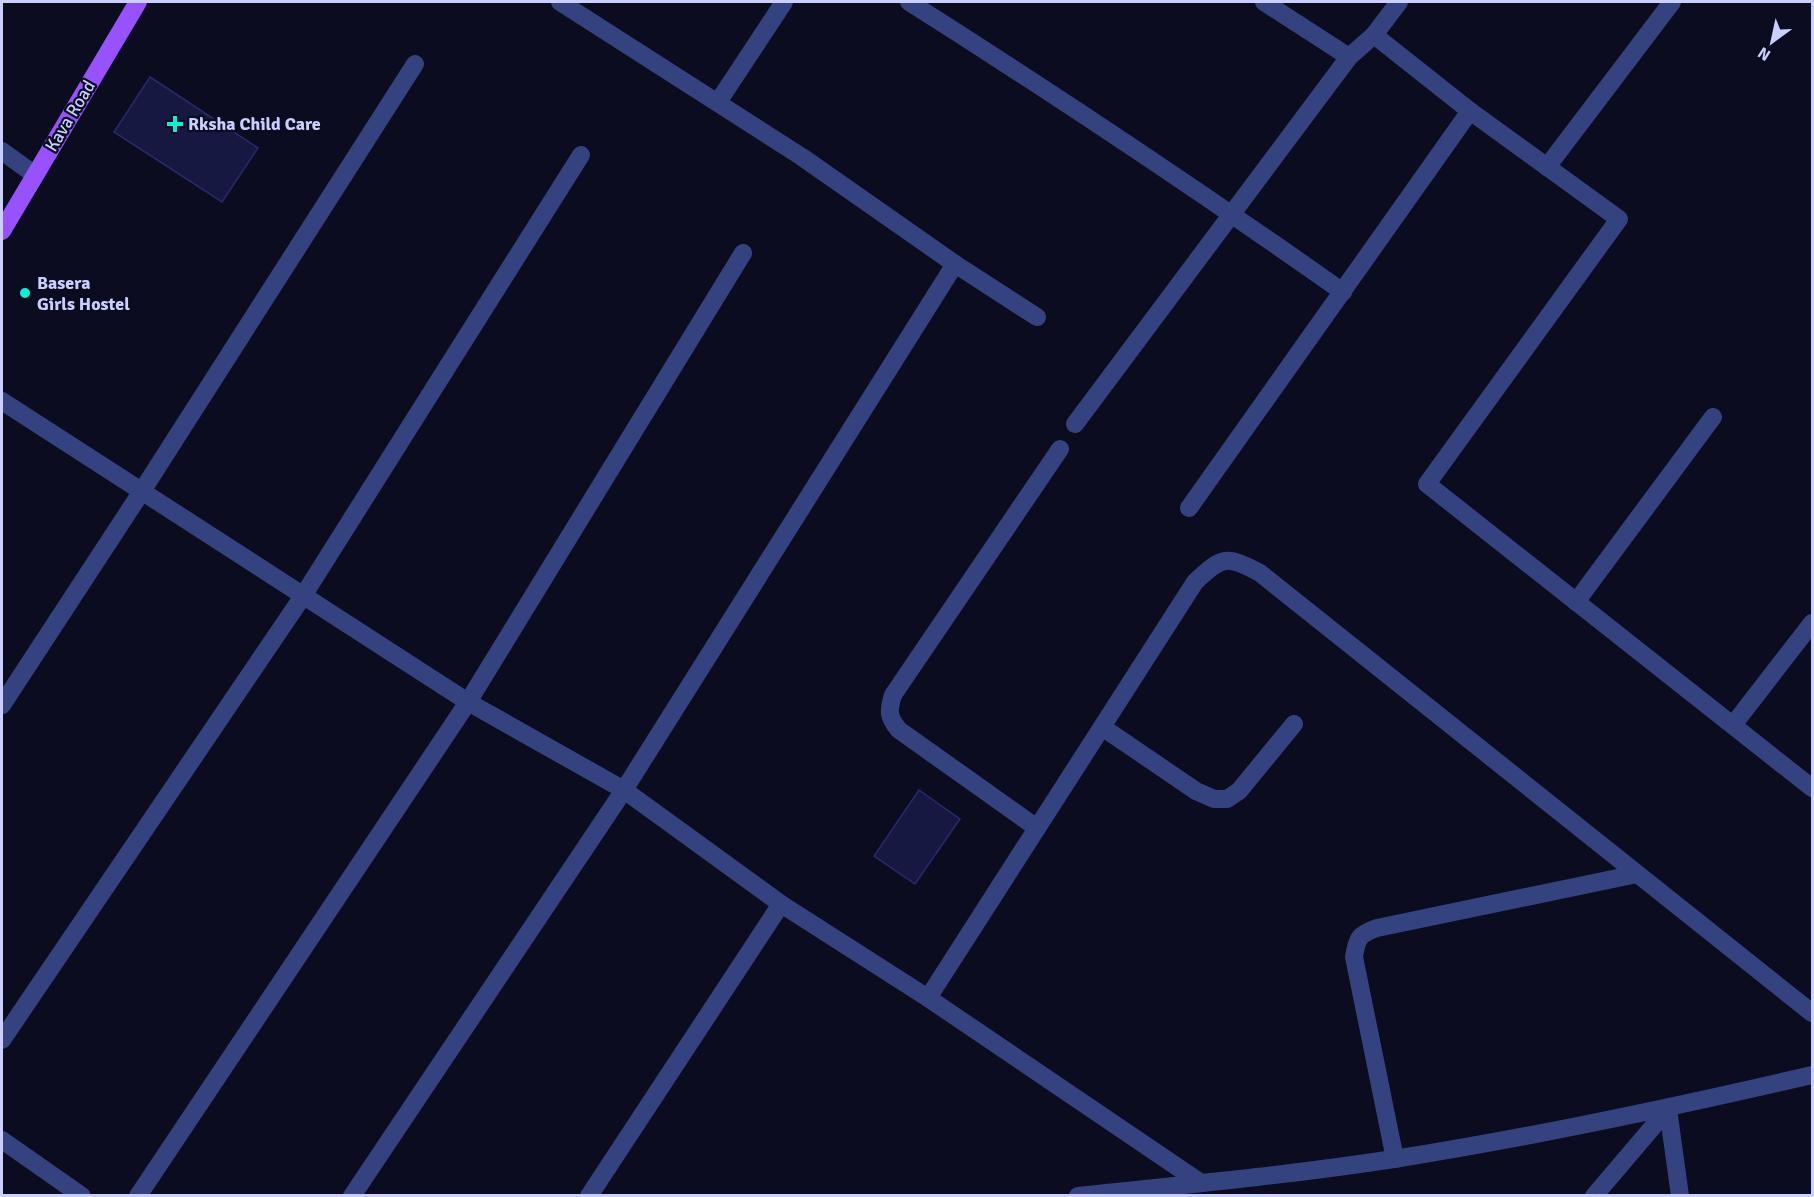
<svg xmlns="http://www.w3.org/2000/svg" width="1814" height="1197" viewBox="0 0 1814 1197" font-family="Signika,sans-serif">
  <style>
    .building { fill: #171841; stroke: #282a6e; stroke-width: 1.5 }
    .lines { fill: none; stroke-linecap: round; stroke-linejoin: round }
    .minor { stroke: #354280; stroke-width: 18 }
    .major { stroke: #9751ff; stroke-width: 18 }
    .poi-dot { fill: #00f5d7; stroke: #0b0c1f; stroke-width: 2 }
    .labels { text-anchor: middle; dominant-baseline: central; stroke-width: 4.5; stroke-linejoin: round; paint-order: stroke }
    .street-label { font-size: 18px; fill: #cacfff; stroke: #0b0c1f }
    .poi-label { font-size: 18px; font-weight: bold; fill: #cacfff; stroke: #0b0c1f; text-anchor: start }
  </style>
  <rect width="100%" height="100%" fill="#0b0c1f"/>
  <g class="building">
    <polygon points="150,77 258,148 222,202 114,132"/>
    <polygon points="919,790 960,819 915,884 874,856"/>
  </g>
  <g class="lines">
    <g class="minor">
      <path d="M909 2C1056 95 1201 192 1343 292"/>
      <polyline points="1264,2 1349,57"/>
      <polyline points="1374,35 1470,111"/>
      <polyline points="718,102 784,2"/>
      <polyline points="2,151 35,175"/>
      <polyline points="1547,167 1672,2"/>
      <polyline points="955,264 1037,317"/>
      <polyline points="2,401 468,702 624,790 781,904 928,998 1201,1183"/>
      <polyline points="1075,424 1349,57 1374,35 1399,2"/>
      <polyline points="1189,508 1470,111 1619,219 1427,484 1812,788"/>
      <polyline points="1576,602 1713,417"/>
      <polyline points="2,705 142,491 415,64"/>
      <polyline points="1733,725 1812,623"/>
      <polyline points="1102,727 1196,791 1214,799 1227,799 1239,791 1294,724"/>
      <path d="M1037 828 899 730C888 717 888 711 893 695L1060 449"/>
      <path d="M928 998 1195 582C1223 556 1226 555 1260 573L1812 1013"/>
      <polyline points="2,1040 303,596 581,155"/>
      <polyline points="1668,1109 1680,1196"/>
      <polyline points="2,1140 82,1196"/>
      <path d="M1395 1159 1354 957C1357 938 1359 934 1377 928L1637 874"/>
      <polyline points="138,1196 468,702 743,253"/>
      <polyline points="352,1196 624,790 955,264 802,157 560,2"/>
      <polyline points="589,1196 781,904"/>
      <path d="M1078 1196C1184 1185 1289 1175 1394 1159 1534 1137 1674 1107 1812 1075"/>
      <polyline points="1594,1196 1668,1109"/>
    </g>
    <polyline class="major" points="2,231 138,2"/>
  </g>
  <g class="poi-dot">
    <path d="M172 115h6v6h6v6h-6v6h-6v-6h-6v-6h6z"/>
    <circle cx="25" cy="293" r="6"/>
  </g>
  <g class="labels">
    <g class="street-label">
      <text transform="translate(70 116) rotate(-59)">Kava Road</text>
    </g>
    <g class="poi-label">
      <text x="188" y="124">Rksha Child Care</text>
      <text x="37" y="283">Basera<tspan x="37" dy="21">Girls Hostel</tspan></text>
    </g>
  </g>
  <rect width="1814" height="1197" fill="none" stroke="#cacfff" stroke-width="6"/>
  <g transform="translate(1772 42) rotate(213)" stroke="#0b0c1f" stroke-width="4.5" paint-order="stroke">
  <path d="M0-4.5L10 22L0 15L-10 22Z" fill="#cacfff"/>
  <text y="-9" font-size="16" font-weight="bold" text-anchor="middle" fill="#cacfff">N</text>
  </g>
</svg>
